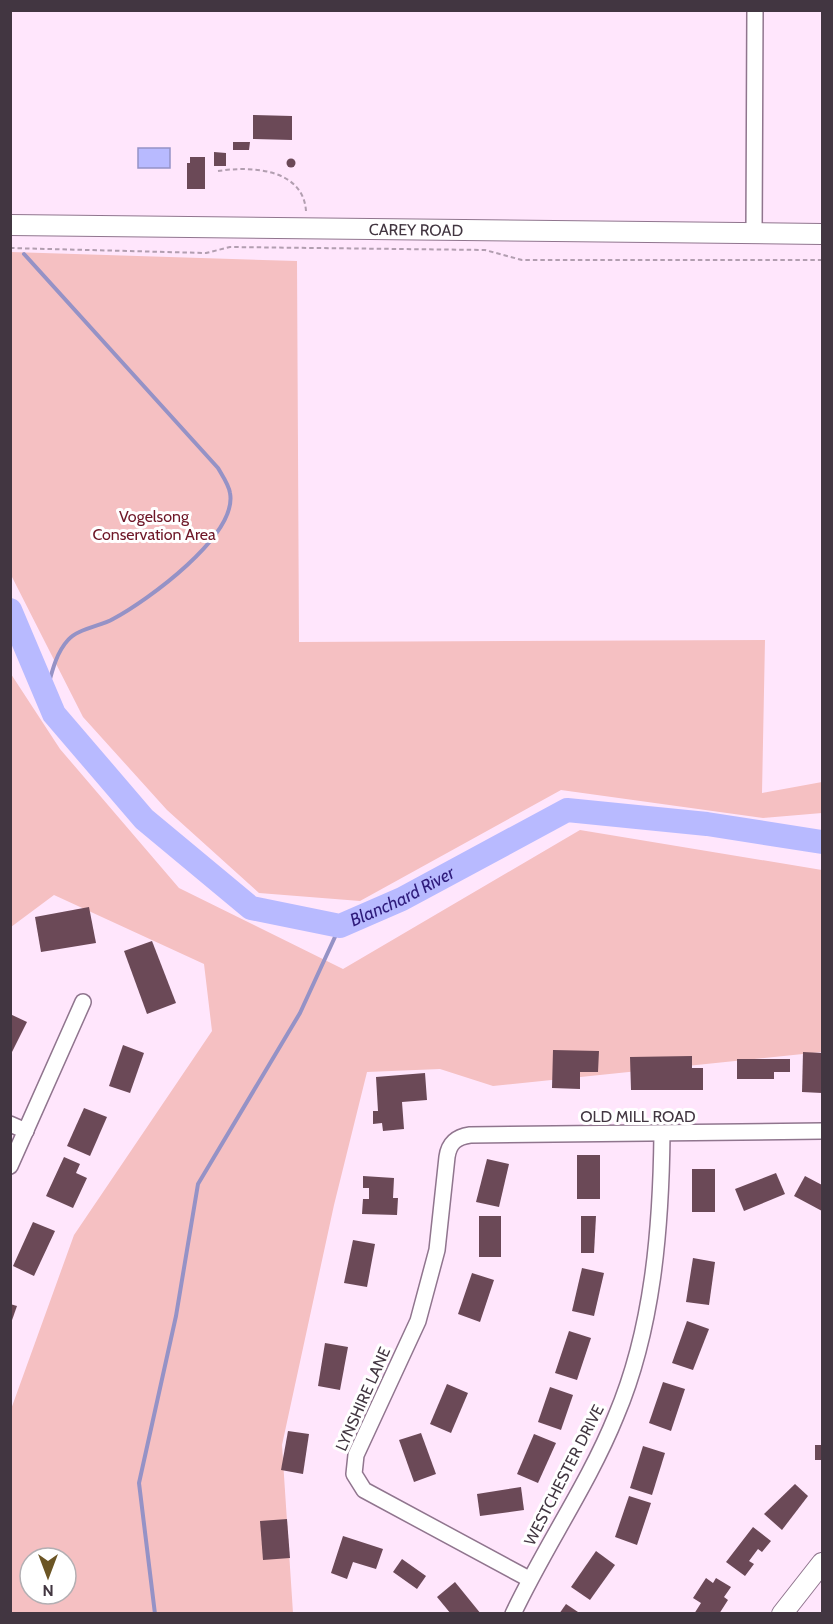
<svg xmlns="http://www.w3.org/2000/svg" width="833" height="1624" viewBox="0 0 833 1624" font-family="Cabin,sans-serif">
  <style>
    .green { fill: #f5c0c2; fill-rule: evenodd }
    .water { fill: #b8baff; stroke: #9592c6; stroke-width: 1.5 }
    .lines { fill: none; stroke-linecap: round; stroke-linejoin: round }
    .stream { stroke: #9592c6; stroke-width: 4 }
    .river { stroke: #b8baff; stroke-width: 24 }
    .building { fill: #6b4957 }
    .minor-casing { stroke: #90758e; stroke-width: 18 }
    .major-casing { stroke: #90758e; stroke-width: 22 }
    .path { stroke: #b29eb0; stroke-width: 2; stroke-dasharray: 4.5 3; stroke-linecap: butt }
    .minor { stroke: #fff; stroke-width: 15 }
    .major { stroke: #fff; stroke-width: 20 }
    .labels { text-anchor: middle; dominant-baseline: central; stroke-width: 6; stroke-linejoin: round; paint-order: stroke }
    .street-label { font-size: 16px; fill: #423641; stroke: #fff }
    .park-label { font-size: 16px; fill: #6e1727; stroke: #fff }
    .water-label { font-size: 18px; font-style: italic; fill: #2f1c7c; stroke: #fff }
  </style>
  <rect width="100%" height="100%" fill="#ffe6fc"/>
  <g class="green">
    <polygon points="11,252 297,261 299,642 765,640 762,793 822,782 822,813 763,818 561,790 360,901 259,893 167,810 83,717 11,575"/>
    <path d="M11 674 60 749 179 888 343 969 580 830 822 870V1052L493 1086 440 1069 367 1072 334 1205 282 1445 293 1613H11L10 1412 74 1235 212 1031 204 964 54 895 11 927ZM30 1558H66V1594H30Z"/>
  </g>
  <rect class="water" x="138" y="148" width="32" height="20"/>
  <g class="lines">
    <g class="stream">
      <path d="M24 254 218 468C222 475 229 485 230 493 238 535 147 601 113 619 101 626 77 629 68 640 55 654 51 676 46 694"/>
      <polyline points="155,1614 139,1483 176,1316 198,1184 300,1013 340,926"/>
    </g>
    <path class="river" id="s1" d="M10 610 54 714 144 819 251 908 340 926 402 899 567 810 707 824 822 842"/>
  </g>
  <g class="building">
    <polygon points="253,115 292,116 292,140 253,139"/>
    <polygon points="233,142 250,142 249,150 233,150"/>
    <polygon points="214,152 226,153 226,166 214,166"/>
    <polygon points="190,157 205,157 205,189 187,189 187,163 190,163"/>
    <circle cx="291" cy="163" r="4.5"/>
    <polygon points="89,907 96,943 41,952 35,917"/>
    <polygon points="152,941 176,1003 147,1014 124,951"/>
    <polygon points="10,1014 27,1022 10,1056"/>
    <polygon points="123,1045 144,1053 130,1093 109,1086"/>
    <polygon points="553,1050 599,1051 598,1072 580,1072 580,1089 552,1088"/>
    <polygon points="803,1052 822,1053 822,1093 802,1092"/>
    <polygon points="692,1056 692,1068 703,1068 703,1090 631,1090 630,1057"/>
    <polygon points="737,1059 790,1059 790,1072 774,1072 774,1079 737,1079"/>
    <polygon points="425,1073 427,1100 402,1102 404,1129 383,1131 382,1123 373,1124 373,1111 378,1111 376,1077"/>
    <polygon points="84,1108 107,1117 90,1156 67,1146"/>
    <rect x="577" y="1155" width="23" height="44"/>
    <polygon points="64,1157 80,1164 76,1173 87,1178 73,1208 46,1196"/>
    <polygon points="487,1159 509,1164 499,1207 476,1202"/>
    <rect x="692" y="1169" width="23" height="43"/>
    <polygon points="776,1173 785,1194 744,1211 735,1189"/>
    <polygon points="363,1176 394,1178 393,1198 398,1198 397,1215 362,1214 363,1199 369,1199 369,1188 363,1188"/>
    <polygon points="805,1176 822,1185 822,1211 794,1196"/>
    <rect x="479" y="1216" width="22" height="41"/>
    <polygon points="581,1216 596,1216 594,1253 581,1253"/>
    <polygon points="33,1222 55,1231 34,1276 13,1266"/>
    <polygon points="353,1240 375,1244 367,1287 344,1283"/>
    <polygon points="693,1258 715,1262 709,1305 686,1302"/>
    <polygon points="582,1268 604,1273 594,1316 572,1311"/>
    <polygon points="472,1273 494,1280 480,1322 458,1314"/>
    <polygon points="10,1304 17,1306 11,1323 10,1323"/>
    <polygon points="687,1321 709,1329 693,1370 672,1363"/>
    <polygon points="569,1331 591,1338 577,1380 555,1373"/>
    <polygon points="325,1343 348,1347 340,1390 318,1386"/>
    <polygon points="663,1382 685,1389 671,1431 649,1423"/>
    <polygon points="447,1384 468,1393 451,1433 430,1424"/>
    <polygon points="550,1387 573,1395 561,1430 538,1422"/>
    <polygon points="288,1431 309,1434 303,1474 281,1470"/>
    <polygon points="421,1433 436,1474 414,1482 399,1440"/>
    <polygon points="534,1434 556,1443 538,1483 517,1474"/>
    <rect x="815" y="1445" width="7" height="15"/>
    <polygon points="643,1446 665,1453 652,1495 630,1488"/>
    <polygon points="795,1484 808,1496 782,1530 764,1514"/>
    <polygon points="521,1487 524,1510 480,1516 477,1494"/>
    <polygon points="629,1496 651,1503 637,1545 615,1537"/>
    <polygon points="287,1519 290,1558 263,1560 260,1521"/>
    <polygon points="753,1527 771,1541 762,1552 758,1549 749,1561 754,1564 745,1576 726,1562"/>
    <polygon points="343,1536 383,1549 376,1569 353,1562 347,1579 331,1573"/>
    <polygon points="596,1551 615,1565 590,1600 571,1587"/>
    <polygon points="402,1559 426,1576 417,1589 393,1572"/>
    <polygon points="706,1578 713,1583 716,1578 731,1587 724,1597 728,1600 719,1614 694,1614 701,1603 693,1598"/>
    <polygon points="455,1582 481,1614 451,1614 437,1597"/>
    <polygon points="566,1604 581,1614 559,1614"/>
  </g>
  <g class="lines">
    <g class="minor-casing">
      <g id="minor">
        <polyline points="754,234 755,10"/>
        <polyline points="10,1124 26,1131"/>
        <polyline points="10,1166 83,1002"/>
        <path d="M529 1579 364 1490 354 1474 356 1455 418 1321 437 1250 447 1157C449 1143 456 1137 470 1135L822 1131"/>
        <path d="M513 1614C545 1546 588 1485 616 1416 653 1329 661 1228 662 1134"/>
      </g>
    </g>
    <g class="major-casing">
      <g id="major">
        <path id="s2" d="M10 225 822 234"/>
        <polyline points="782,1614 822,1563"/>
      </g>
    </g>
    <g class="path">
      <path d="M218 171C250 166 303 168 306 211"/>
      <polyline points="10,248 206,253 230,247 485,250 522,260 822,260"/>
    </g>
    <use href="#minor" class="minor"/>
    <use href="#major" class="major"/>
  </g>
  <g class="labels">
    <g class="street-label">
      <text stroke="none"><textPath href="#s2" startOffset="406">CAREY ROAD</textPath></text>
      <text x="638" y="1116">OLD MILL ROAD</text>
      <text transform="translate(363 1399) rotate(-66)">LYNSHIRE LANE</text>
      <text transform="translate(564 1475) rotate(-63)">WESTCHESTER DRIVE</text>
    </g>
    <g class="park-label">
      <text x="154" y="516">Vogelsong<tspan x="154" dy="18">Conservation Area</tspan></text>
    </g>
    <g class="water-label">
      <text stroke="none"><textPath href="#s1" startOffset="550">Blanchard River</textPath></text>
    </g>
  </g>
  <rect width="833" height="1624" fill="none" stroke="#423641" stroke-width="24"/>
  <g transform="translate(48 1576) rotate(180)"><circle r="28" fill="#ffffff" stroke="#b3afb3" stroke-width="1.5"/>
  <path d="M0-4.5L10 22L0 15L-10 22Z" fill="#6b5524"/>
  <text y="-9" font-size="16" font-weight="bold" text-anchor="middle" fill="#423641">N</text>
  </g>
</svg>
